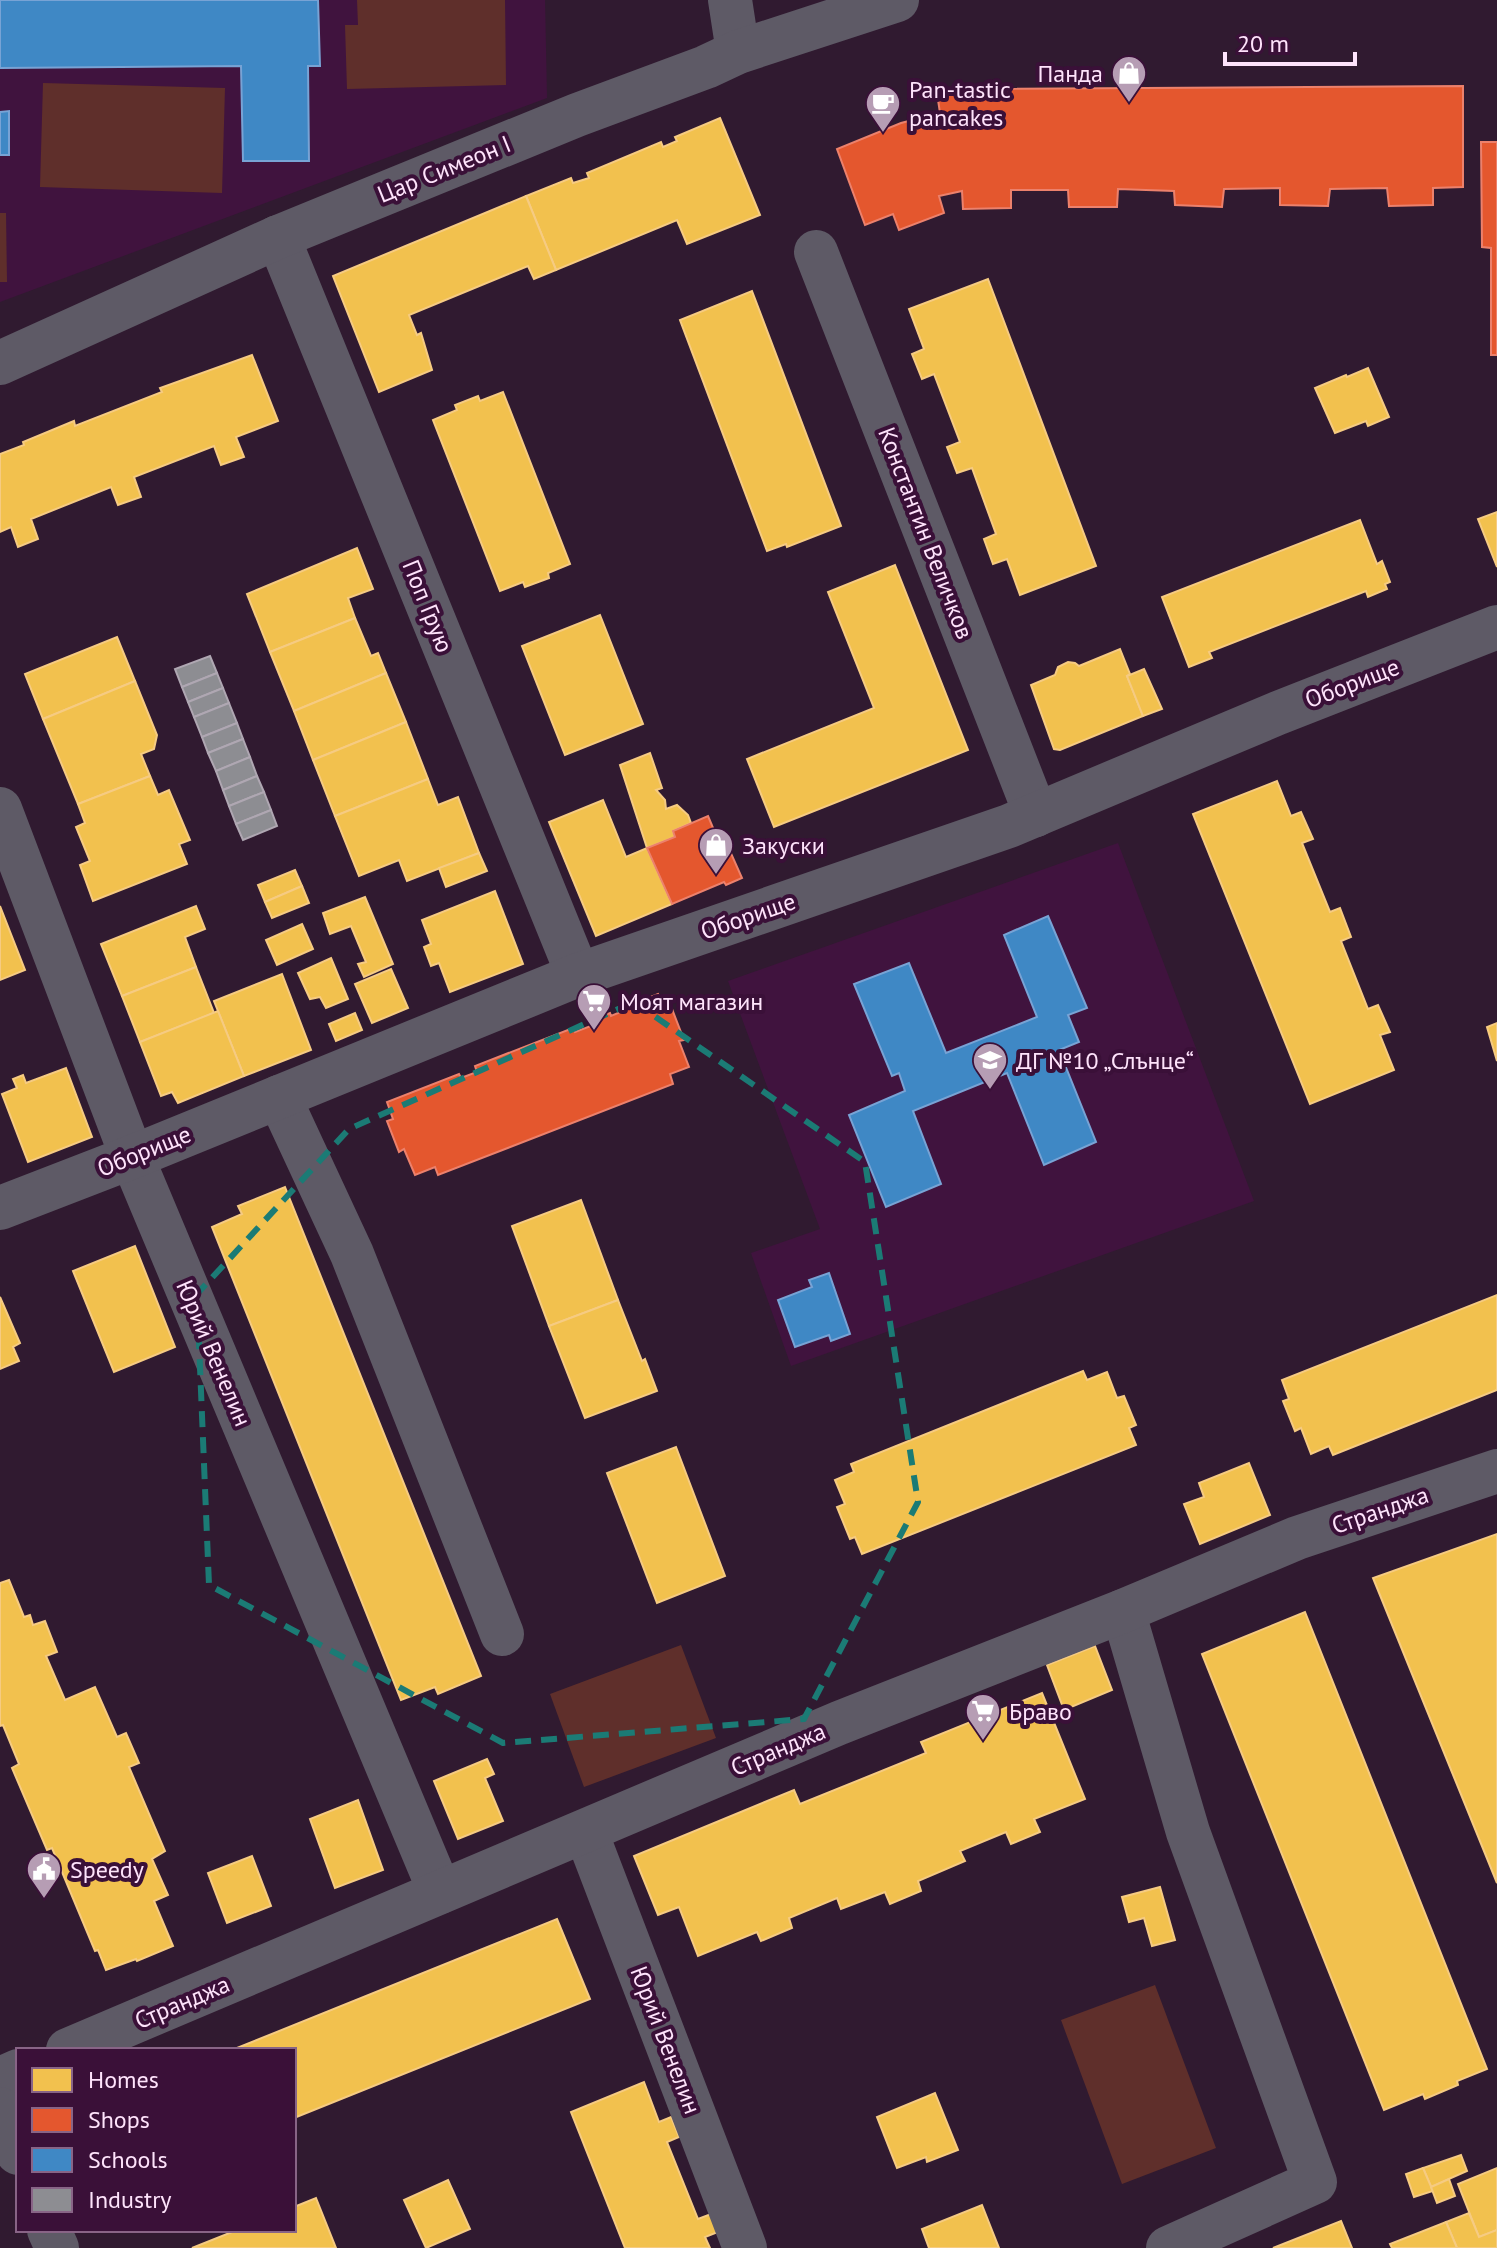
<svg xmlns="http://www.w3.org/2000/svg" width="1497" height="2248" viewBox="0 0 1497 2248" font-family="'PT Sans',sans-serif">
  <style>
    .built { fill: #40133e }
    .green { fill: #5f2f2b }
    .homes { fill: #f2c14e; stroke: #f6cb82; stroke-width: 2 }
    .shops { fill: #e4572e; stroke: #ec816c; stroke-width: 2 }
    .schools { fill: #3f88c5; stroke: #78a3d5; stroke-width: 2 }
    .industry { fill: #8d8d92; stroke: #afa7b2; stroke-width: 2 }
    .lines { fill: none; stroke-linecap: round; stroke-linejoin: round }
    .minor { stroke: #5e5a66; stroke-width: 44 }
    .marked { fill: none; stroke: #1b7b75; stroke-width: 6; stroke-dasharray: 16 10; stroke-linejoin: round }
    .labels { text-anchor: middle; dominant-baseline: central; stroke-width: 8; stroke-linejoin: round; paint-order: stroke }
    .poi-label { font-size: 24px; fill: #fee3fb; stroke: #3a1038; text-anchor: start }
    .street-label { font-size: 24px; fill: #fee3fb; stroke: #3a1038 }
  </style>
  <rect width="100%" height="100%" fill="#301a30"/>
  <g class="built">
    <polygon points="0,0 545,0 547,98 0,302"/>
    <polygon points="1118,843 1254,1201 791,1366 751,1253 820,1229 728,981"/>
  </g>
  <g class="green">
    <polygon points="357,0 505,0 506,85 347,89 345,25 358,25"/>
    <polygon points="43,83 225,88 222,193 40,187"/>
    <polygon points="0,213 6,213 7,282 0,282"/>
    <polygon points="681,1645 716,1738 584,1787 550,1694"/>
    <polygon points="1155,1985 1216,2148 1122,2184 1061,2020"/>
  </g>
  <g class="homes">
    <polygon points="720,118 760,215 687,244 677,220 556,270 526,196 571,178 573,183 589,178 587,173 661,142 663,147 677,141 675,137"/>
    <polygon points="526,196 556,270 534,279 528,266 409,315 417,335 421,333 432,370 379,392 333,276"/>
    <polygon points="988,279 1096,566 1020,595 1007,559 993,564 984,539 996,534 972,468 957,473 947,447 960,442 934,374 922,379 912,354 924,349 909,309"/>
    <polygon points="752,291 841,526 787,547 786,544 767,551 680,320"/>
    <polygon points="252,355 278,421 236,437 244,457 221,465 214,446 134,477 141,497 118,505 111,487 31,519 38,539 18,547 11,527 0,532 0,454 24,445 23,442 74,421 75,426 162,392 160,388"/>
    <polygon points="1368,368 1389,417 1368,426 1366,421 1335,433 1315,388 1346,375 1347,377"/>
    <polygon points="503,392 570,564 548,573 549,578 525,587 523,582 500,591 433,420 457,410 455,405 478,396 480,401"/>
    <polygon points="1497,512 1497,567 1478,519"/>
    <polygon points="1360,520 1377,564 1382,561 1390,582 1385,584 1387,589 1368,597 1366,591 1209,652 1212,658 1189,667 1162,597"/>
    <polygon points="357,548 373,589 348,598 355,618 270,652 247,594"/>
    <polygon points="895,565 968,750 774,827 747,759 874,708 828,592"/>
    <polygon points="600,615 643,724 565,755 522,646"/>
    <polygon points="355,618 371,656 378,653 386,673 294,711 270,652"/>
    <polygon points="117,637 135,681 43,719 25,674"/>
    <polygon points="1120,649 1130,674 1127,676 1143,716 1060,750 1054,749 1031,685 1055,675 1058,667 1068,662 1075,663 1079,666"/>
    <polygon points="1144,669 1162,709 1143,716 1127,676"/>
    <polygon points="386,673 406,722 313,760 294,711"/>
    <polygon points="135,681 157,735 154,749 141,754 150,776 78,804 43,719"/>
    <polygon points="406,722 428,779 335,816 313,760"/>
    <polygon points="650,753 662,788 656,790 665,800 666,809 677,805 688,815 691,823 673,831 675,837 647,848 620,765"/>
    <polygon points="150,776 158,795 169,790 190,840 179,844 187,864 93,901 80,865 90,861 76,827 85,823 78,804"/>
    <polygon points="428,779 438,805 458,797 479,853 407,881 399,860 359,876 335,816"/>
    <polygon points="1277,781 1291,816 1301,812 1313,839 1302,843 1330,912 1340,908 1351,937 1341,941 1368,1009 1378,1005 1390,1032 1380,1035 1394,1070 1310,1104 1193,814"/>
    <polygon points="603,800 626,857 647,848 672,904 596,936 549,822"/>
    <polygon points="479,853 487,871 446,887 439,868"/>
    <polygon points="295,870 302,886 265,902 258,885"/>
    <polygon points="302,886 309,903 272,918 265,902"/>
    <polygon points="495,891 523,964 450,992 439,963 431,966 424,947 431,944 422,920"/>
    <polygon points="365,897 393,964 364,977 358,964 366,962 351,926 330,934 323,913"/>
    <polygon points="0,906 25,970 0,980"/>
    <polygon points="196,906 205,929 185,937 196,967 122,996 101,944"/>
    <polygon points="302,924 313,949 277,965 266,940"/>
    <polygon points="331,958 348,999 326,1008 320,997 310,999 298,973"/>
    <polygon points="196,967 214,1013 140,1042 122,996"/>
    <polygon points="391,969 408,1008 372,1023 355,984"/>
    <polygon points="282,974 311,1050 244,1076 214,1001"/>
    <polygon points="218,1011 244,1076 178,1103 172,1092 161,1096 140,1042"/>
    <polygon points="355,1013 362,1030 336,1041 329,1024"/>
    <polygon points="1497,1023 1497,1061 1487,1027"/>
    <polygon points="66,1068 92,1137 28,1162 2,1094 17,1088 13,1079 23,1075 26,1083"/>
    <polygon points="285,1187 481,1676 438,1694 435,1687 401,1700 212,1227 242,1214 238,1206"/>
    <polygon points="581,1200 618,1300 549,1326 512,1226"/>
    <polygon points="135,1246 175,1347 114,1372 73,1271"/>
    <polygon points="1497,1295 1497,1390 1333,1455 1329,1446 1311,1454 1301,1428 1295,1431 1283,1401 1289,1399 1282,1380"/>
    <polygon points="0,1297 20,1343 13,1347 19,1361 0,1369"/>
    <polygon points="618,1300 642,1361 645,1359 657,1391 585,1418 549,1326"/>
    <polygon points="1083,1371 1087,1380 1107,1372 1117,1398 1124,1396 1136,1425 1129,1428 1136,1445 862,1554 855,1537 850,1539 837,1507 845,1504 835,1480 854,1472 851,1464"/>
    <polygon points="676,1447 725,1576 657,1603 607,1473"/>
    <polygon points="1249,1463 1270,1515 1200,1544 1184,1504 1204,1497 1199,1483"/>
    <polygon points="1497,1534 1497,1883 1373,1578"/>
    <polygon points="9,1580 24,1617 30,1615 33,1625 45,1621 57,1652 46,1656 65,1700 95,1687 117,1737 126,1733 139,1763 129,1767 165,1851 152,1859 168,1895 154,1901 173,1946 137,1961 136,1959 106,1970 98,1950 95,1951 52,1848 47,1850 12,1768 19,1764 3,1725 0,1726 0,1583"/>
    <polygon points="1305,1612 1487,2069 1457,2081 1458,2085 1425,2099 1423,2094 1384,2110 1202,1654"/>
    <polygon points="1095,1646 1112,1690 1064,1710 1047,1665"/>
    <polygon points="1042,1693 1085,1799 1034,1819 1040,1832 1011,1844 1006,1832 960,1851 965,1861 918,1881 921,1891 890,1904 885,1892 841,1909 837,1898 789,1918 792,1928 761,1941 757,1932 698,1956 679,1907 658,1915 634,1856 794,1790 800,1804 926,1753 921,1742"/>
    <polygon points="487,1759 494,1774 485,1778 503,1821 458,1839 434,1781"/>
    <polygon points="358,1800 383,1870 335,1888 310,1819"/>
    <polygon points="252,1856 271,1906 227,1923 208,1873"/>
    <polygon points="1160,1887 1175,1940 1152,1946 1144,1918 1129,1922 1122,1897"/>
    <polygon points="557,1919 590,1999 294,2118 294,2050 232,2050"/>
    <polygon points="644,2082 659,2122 671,2117 679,2137 667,2142 698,2219 711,2214 718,2232 705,2237 710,2248 625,2248 571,2112"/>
    <polygon points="935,2093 958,2150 927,2162 926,2157 897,2168 877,2117"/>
    <polygon points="1461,2155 1467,2171 1431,2187 1423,2168"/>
    <polygon points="1423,2168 1433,2191 1414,2197 1406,2174"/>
    <polygon points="1497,2168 1497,2230 1479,2237 1458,2184"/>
    <polygon points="1449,2179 1455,2196 1437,2203 1431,2187"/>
    <polygon points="448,2180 470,2229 426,2248 404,2200"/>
    <polygon points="316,2198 336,2248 192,2248 237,2230 294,2230 294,2207"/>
    <polygon points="982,2205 999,2248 929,2248 922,2229"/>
    <polygon points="1469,2213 1479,2237 1497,2230 1497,2248 1457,2248 1446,2222"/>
    <polygon points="1341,2221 1352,2248 1273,2248"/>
    <polygon points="1446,2222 1457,2248 1392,2248 1390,2244"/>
  </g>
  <g class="shops">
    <polygon points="1463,86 1463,187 1433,188 1433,205 1389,206 1387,188 1330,189 1328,206 1280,205 1280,188 1224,189 1222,207 1175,205 1174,191 1118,189 1117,207 1069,207 1068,190 1011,190 1011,208 963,209 962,191 939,196 944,213 899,230 893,214 865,225 837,149 901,123 940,113 937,93 968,89"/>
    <polygon points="1481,142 1497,142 1497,355 1491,355 1491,248 1482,247"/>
    <polygon points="708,816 724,854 730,851 742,878 726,885 724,882 672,904 647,848 675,837 673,831"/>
    <polygon points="658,994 666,1012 672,1009 684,1040 679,1041 689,1067 670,1074 673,1084 438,1175 435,1167 415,1175 404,1149 399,1152 387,1121 393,1119 387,1102 459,1074 461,1078 477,1072 475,1066 573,1028 575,1032 591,1026 589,1021 610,1013 611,1016 628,1009 627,1006"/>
  </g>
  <g class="schools">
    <polygon points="0,0 318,0 320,66 308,66 309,161 243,161 241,66 0,68"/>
    <polygon points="9,111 9,155 0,155 0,112"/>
    <polygon points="1048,916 1087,1008 1068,1015 1079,1042 1059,1050 1096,1142 1044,1165 1007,1073 913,1111 941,1184 886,1207 849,1115 905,1091 899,1073 892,1076 854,984 909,963 946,1053 1037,1017 1004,935"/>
    <polygon points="829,1273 850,1334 831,1341 829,1335 795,1347 778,1300 812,1287 809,1280"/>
  </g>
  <g class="industry">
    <polygon points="210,656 217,673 182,687 175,669"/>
    <polygon points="217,673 223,688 188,702 182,687"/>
    <polygon points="223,688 229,703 194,717 188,702"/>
    <polygon points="229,703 237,723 202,737 194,717"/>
    <polygon points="237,723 243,739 208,753 202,737"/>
    <polygon points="243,739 250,757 216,771 208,753"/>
    <polygon points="250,757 257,776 223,790 216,771"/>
    <polygon points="257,776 264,792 229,806 223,790"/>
    <polygon points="264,792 271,810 236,824 229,806"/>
    <polygon points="271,810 277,826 243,840 236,824"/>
  </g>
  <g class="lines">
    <g class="minor">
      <polyline points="730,0 738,52"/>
      <polyline points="278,237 578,975"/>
      <polyline points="816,252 1036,815"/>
      <polyline points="0,363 278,237 577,115 706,67 738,52 897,0"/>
      <polyline points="0,809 132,1157 440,1892"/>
      <polyline points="279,1097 352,1254 502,1634"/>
      <polyline points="0,1208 132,1157 578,975 1009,826 1278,713 1497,627"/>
      <polyline points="1123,1611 1188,1832 1315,2182 1168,2248"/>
      <polyline points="586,1832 745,2248"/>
      <polyline points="68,2050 839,1723 1123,1611 1297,1538 1497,1471"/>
      <polyline points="0,2079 18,2071"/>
      <polyline points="0,2109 18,2153"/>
      <polyline points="49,2230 57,2248"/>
    </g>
  </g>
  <path class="marked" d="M634 1002 865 1162 918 1502 804 1719 503 1743 209 1585 197 1294 349 1129Z"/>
  <defs>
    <g id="shop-pin" transform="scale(1.8)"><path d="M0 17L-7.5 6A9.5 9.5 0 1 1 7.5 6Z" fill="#b69db4" stroke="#3a1038"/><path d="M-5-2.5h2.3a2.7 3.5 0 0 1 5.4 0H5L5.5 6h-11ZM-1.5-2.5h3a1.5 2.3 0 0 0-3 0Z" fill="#fff"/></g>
    <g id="cafe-pin" transform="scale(1.8)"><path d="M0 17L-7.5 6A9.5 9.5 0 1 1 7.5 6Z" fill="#b69db4" stroke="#3a1038"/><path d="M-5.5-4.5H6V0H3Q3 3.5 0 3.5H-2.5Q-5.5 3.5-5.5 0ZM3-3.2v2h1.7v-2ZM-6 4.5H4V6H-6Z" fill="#fff"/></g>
    <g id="supermarket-pin" transform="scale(1.8)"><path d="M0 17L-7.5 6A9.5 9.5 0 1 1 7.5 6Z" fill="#b69db4" stroke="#3a1038"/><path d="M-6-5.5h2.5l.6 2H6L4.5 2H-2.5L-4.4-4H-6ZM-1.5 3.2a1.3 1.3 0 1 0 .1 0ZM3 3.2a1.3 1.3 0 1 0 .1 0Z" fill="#fff"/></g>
    <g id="school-pin" transform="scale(1.8)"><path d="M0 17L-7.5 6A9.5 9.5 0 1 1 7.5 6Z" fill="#b69db4" stroke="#3a1038"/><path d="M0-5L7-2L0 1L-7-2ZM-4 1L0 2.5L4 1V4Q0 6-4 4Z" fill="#fff"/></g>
    <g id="civic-pin" transform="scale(1.8)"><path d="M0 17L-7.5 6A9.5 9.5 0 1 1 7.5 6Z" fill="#b69db4" stroke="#3a1038"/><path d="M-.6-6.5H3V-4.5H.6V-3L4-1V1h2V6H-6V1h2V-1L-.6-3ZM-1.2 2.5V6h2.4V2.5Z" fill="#fff"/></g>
  </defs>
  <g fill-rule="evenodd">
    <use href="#shop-pin" x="1129" y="73"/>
    <use href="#cafe-pin" x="883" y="103"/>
    <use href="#shop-pin" x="716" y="845"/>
    <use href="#supermarket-pin" x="594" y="1001"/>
    <use href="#school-pin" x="990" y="1060"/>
    <use href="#supermarket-pin" x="983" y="1711"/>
    <use href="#civic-pin" x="44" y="1869"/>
  </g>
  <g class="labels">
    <g class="poi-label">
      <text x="1103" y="73" text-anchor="end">Панда</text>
      <text x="909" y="89">Pan-tastic<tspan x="909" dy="28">pancakes</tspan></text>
      <text x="742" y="845">Закуски</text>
      <text x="620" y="1001">Моят магазин</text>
      <text x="1016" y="1060">ДГ №10 „Слънце“</text>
      <text x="1009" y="1711">Браво</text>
      <text x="70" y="1869">Speedy</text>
    </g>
    <g class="street-label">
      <text transform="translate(444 169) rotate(-22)">Цар Симеон I</text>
      <text transform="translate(926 533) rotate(69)">Константин Величков</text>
      <text transform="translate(428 606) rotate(68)">Поп Грую</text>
      <text transform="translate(1352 683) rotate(-21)">Оборище</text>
      <text transform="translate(748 916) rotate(-19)">Оборище</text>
      <text transform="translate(144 1151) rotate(-22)">Оборище</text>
      <text transform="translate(214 1353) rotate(67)">Юрий Венелин</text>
      <text transform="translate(1380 1510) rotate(-19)">Странджа</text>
      <text transform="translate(778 1749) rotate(-23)">Странджа</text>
      <text transform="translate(182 2002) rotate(-23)">Странджа</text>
      <text transform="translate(666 2040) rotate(69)">Юрий Венелин</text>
    </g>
  </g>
  <rect x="16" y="2048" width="280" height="184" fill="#3a1038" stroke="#886486" stroke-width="2"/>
  <rect x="32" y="2068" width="40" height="24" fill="#f2c14e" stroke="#886486" stroke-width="2"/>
  <text x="88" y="2088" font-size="24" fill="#fee3fb">Homes</text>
  <rect x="32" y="2108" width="40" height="24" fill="#e4572e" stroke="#886486" stroke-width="2"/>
  <text x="88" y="2128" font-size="24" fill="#fee3fb">Shops</text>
  <rect x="32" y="2148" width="40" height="24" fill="#3f88c5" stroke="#886486" stroke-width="2"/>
  <text x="88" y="2168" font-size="24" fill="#fee3fb">Schools</text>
  <rect x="32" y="2188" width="40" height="24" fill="#8d8d92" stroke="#886486" stroke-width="2"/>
  <text x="88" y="2208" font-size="24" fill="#fee3fb">Industry</text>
  <path d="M1225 52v12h130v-12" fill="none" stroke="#fee3fb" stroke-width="4"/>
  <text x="1237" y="52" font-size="24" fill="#fee3fb" stroke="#3a1038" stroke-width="6" paint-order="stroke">20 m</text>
</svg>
